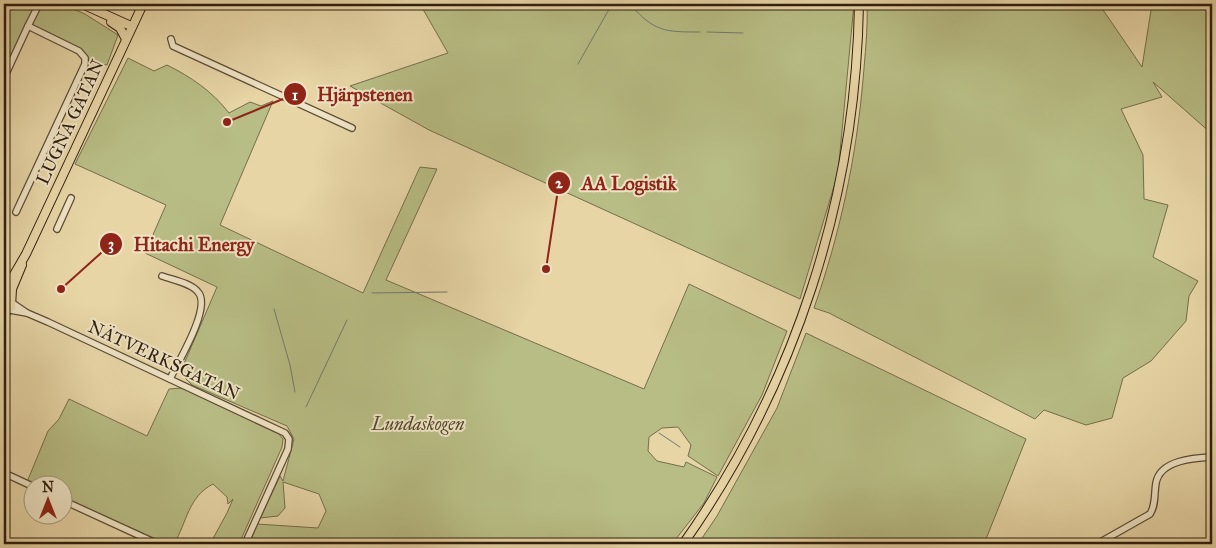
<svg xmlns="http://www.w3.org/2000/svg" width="1216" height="548" viewBox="0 0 1216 548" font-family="'IM FELL Great Primer',serif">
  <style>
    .green { fill: #b8bd85; stroke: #746e4a }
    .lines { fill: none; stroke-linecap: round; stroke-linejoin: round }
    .stream { stroke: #6e7b6f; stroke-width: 1 }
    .minor-casing { stroke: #5d4c36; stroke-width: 8 }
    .major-casing { stroke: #2f1f10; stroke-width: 10 }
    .minor { stroke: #efe4c5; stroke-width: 5.5 }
    .major { stroke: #e7d5a6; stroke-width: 8 }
    .labels { text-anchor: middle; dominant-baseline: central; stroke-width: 4; stroke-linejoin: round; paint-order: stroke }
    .street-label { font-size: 18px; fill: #2f1f10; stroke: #efe4c5 }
    .park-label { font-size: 18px; font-style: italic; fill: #51462d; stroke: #efe4c5 }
    .leader { fill: none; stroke: #8f2418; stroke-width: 2 }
    .callout-dot { fill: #8f2418; stroke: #efe4c5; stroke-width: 2 }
    .mark-label { font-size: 15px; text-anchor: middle; font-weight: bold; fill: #fff }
    .callout-label { font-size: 19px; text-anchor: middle; font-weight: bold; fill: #8f2418; stroke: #efe4c5; stroke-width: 4; stroke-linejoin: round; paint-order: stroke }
  </style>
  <rect width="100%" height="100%" fill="#e7d5a6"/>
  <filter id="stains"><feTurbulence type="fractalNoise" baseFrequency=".004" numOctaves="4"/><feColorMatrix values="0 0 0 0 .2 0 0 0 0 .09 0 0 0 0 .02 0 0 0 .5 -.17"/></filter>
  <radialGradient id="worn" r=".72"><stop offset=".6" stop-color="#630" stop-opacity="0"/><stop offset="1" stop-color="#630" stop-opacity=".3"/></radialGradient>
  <g class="green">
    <polygon points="4,4 62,4 85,14 118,35 107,65 85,62 85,57 28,27 9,68 5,69"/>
    <polygon points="420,4 854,4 838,173 800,299 429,130 350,86 448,53"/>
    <path d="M867 4H1099L1142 67 1152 4H1212V134L1153 82 1162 97 1121 109 1143 155 1144 199 1168 205 1153 257 1198 281 1189 296 1186 321 1151 361 1123 378 1112 418 1086 425 1044 410 1035 419 829 313 814 308C840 234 856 159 863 80 865 55 868 29 867 4Z"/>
    <path d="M128 58 154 71 167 65C191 77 212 91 229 113L250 102 261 106 273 101 220 225 363 293 420 167 437 169 386 280 644 389 689 284 787 331 762 395 718 476 688 456 691 445 678 427 662 428 649 437 648 451 657 461 684 467 686 462 717 477 704 503 672 544H248L257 524 318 528 326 511 319 494 283 482 285 508 278 516 260 518 280 476 283 481 294 439 287 426 192 385 180 373 217 287 145 253 166 205 75 164Z"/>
    <polygon points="806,333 1026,439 984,544 698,544 717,516 777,408"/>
    <path d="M182 388 279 434 283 439 282 447 239 544H210L227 513 233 499 228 504 227 497 213 484C188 497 187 522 174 544H161L63 498 62 486 35 485 27 482 48 431 59 419 69 399 147 436 169 389Z"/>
  </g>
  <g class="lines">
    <g class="stream">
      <path d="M630 4C654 32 665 32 700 32"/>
      <polyline points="707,32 743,33"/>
      <polyline points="578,64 612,4"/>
      <polyline points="372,293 447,292"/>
      <polyline points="274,309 290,365 295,392"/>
      <polyline points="306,407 347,320"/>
      <polyline points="659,433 680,447"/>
    </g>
    <g class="minor-casing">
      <g id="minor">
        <polyline points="171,39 173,46 352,128"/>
        <polyline points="4,78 28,26"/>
        <polyline points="16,212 85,64 85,58 79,51 28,26 39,4"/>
        <polyline points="57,229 71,198"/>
        <path d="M162 276C173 280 191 283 198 292 212 307 178 362 170 379"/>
        <polyline points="11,302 27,313"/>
        <polyline points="10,310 27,313 48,322 285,433 289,439 288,449 245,544"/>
        <polyline points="4,473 32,486"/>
        <polyline points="62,500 158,544"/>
        <path d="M1097 544 1150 514C1156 505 1154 494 1156 483 1160 460 1194 458 1212 457"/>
      </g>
    </g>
    <g class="major-casing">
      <g id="major">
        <polyline points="82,4 131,26"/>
        <polyline points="111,22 120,28 126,39"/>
        <polyline points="4,292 26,254 143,4"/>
        <polyline points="4,314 11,307 12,289 22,265"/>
        <path d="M683 544C795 386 856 197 859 4"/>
      </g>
    </g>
    <use href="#minor" class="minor"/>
    <use href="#major" class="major"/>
  </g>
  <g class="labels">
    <g class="street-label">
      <text transform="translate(70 122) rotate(-65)">LUGNA GATAN</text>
      <text transform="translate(164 360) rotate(25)">NÄTVERKSGATAN</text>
    </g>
    <g class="park-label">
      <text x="418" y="424">Lundaskogen</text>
    </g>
  </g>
  <path class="leader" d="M227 122L295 94M546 269L559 183M61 289L111 244"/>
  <g class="callout-dot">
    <circle cx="227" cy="122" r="5"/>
    <circle cx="546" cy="269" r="5"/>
    <circle cx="61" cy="289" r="5"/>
    <circle cx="295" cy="94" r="12"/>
    <circle cx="559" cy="183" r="12"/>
    <circle cx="111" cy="244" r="12"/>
  </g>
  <g class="mark-label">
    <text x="295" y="100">1</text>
    <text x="559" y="188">2</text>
    <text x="111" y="249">3</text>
  </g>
  <g class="callout-label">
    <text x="365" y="101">Hjärpstenen</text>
    <text x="629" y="190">AA Logistik</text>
    <text x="194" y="251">Hitachi Energy</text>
  </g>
  <rect width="1216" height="548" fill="none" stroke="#e7d5a6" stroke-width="20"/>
  <rect x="5" y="5" width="1206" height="538" fill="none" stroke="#2f1f10" stroke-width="2.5"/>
  <rect x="10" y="10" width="1196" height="528" fill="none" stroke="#2f1f10"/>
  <g transform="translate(48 500)"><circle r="24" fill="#efe4c5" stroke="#a2957d"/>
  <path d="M0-4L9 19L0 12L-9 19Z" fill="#8f2418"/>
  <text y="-8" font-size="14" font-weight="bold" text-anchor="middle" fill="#2f1f10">N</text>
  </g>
  <rect width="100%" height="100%" filter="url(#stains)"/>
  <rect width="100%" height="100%" fill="url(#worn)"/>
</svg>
